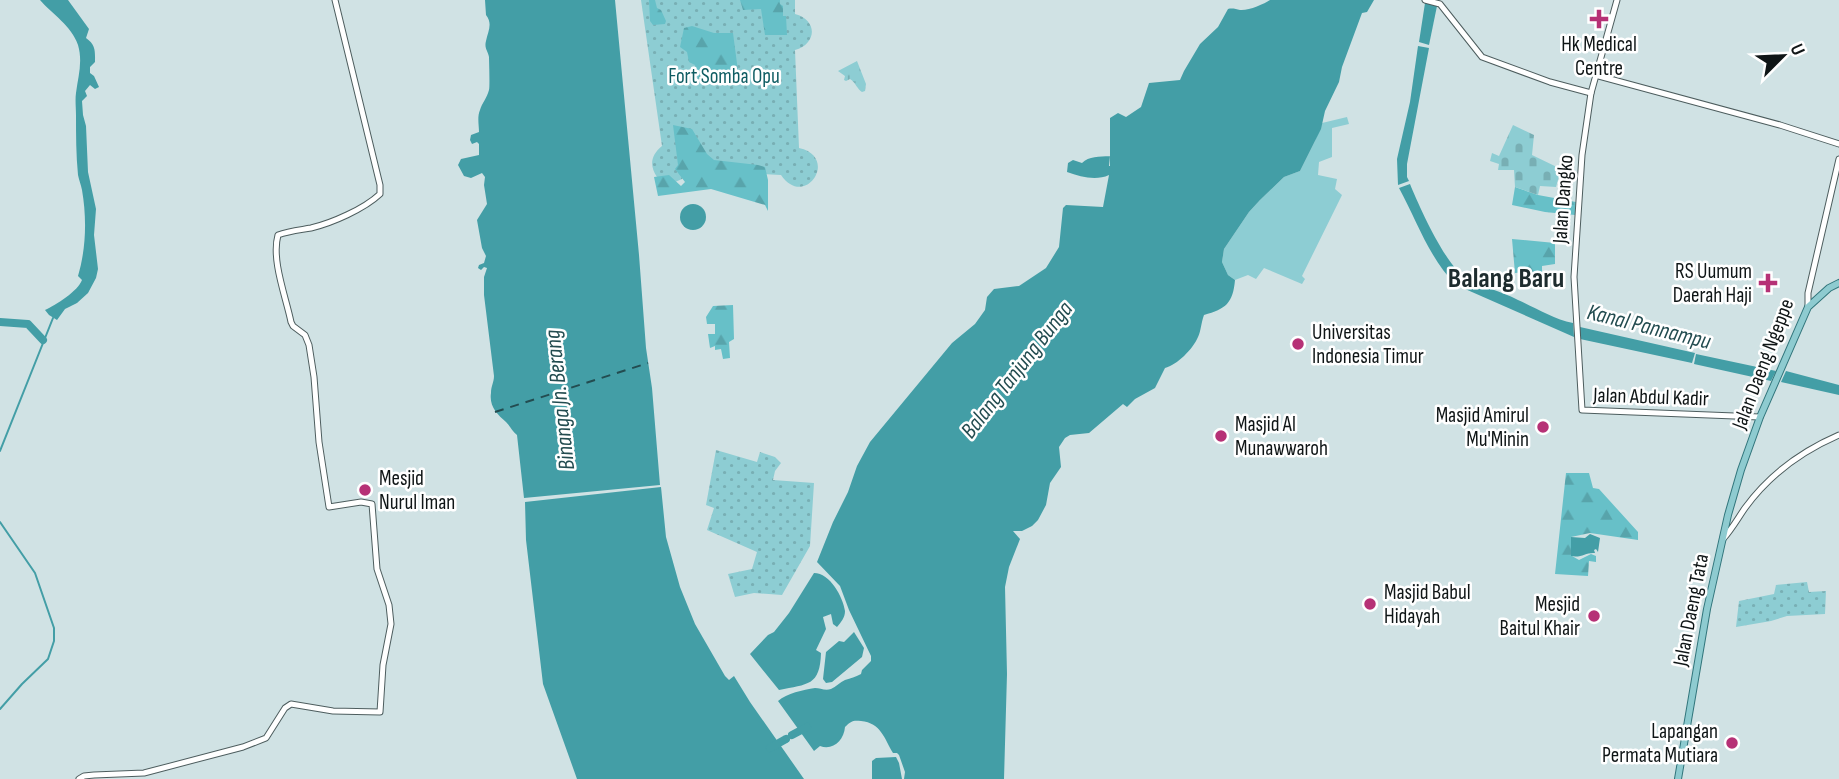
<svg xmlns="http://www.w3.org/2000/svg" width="1839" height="779" viewBox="0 0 1839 779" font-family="'Sofia Sans Condensed',sans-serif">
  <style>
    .grass { fill: url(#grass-dots) }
    .forest { fill: url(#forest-firs) }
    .wetland { fill: url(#wetland-marsh) }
    .cemetery { fill: url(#cemetery-stones) }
    .garden { fill: #8dcdd3 }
    .water { fill: #439ea6 }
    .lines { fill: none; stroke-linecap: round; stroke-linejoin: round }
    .stream { stroke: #439ea6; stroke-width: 2 }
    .river { stroke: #439ea6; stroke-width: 8 }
    .ferry { stroke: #234c50; stroke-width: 2; stroke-dasharray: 9 7; stroke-linecap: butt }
    .secondary-casing { stroke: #4d5d5e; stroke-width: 7 }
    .primary-casing { stroke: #31757b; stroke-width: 8 }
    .secondary { stroke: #fff; stroke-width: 5 }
    .primary { stroke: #8ecbd0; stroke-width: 6 }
    .poi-dot { fill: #b63176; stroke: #fff; stroke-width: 2.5 }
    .labels { text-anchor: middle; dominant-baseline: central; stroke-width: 5; stroke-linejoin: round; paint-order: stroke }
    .poi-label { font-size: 21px; fill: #0f1516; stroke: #fff; text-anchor: end }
    .park-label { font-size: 21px; fill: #0f5d63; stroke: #fff }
    .street-label { font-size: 21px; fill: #0f1516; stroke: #fff }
    .water-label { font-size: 23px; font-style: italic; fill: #234c50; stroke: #fff }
    .district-label { font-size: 28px; font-weight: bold; fill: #1e2c2e; stroke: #fff }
  </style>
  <defs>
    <pattern id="grass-dots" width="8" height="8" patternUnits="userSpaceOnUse" patternTransform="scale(1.75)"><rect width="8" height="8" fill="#8dcdd3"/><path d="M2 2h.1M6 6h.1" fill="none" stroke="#78afb4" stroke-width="1.8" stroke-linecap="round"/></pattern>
    <pattern id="forest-firs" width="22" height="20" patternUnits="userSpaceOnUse" patternTransform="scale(1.75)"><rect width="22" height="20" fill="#67c0c8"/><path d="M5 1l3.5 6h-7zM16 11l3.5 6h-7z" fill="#58a4ab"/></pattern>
    <pattern id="wetland-marsh" width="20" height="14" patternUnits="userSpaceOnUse" patternTransform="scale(1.75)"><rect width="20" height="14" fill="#8dcdd3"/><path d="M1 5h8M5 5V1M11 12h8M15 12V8" fill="none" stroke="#78afb4"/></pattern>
    <pattern id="cemetery-stones" width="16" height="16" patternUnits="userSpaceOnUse" patternTransform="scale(1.75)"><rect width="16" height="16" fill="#8dcdd3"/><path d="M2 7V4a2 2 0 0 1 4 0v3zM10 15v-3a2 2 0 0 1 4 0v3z" fill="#78afb4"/></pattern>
  </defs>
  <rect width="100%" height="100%" fill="#d0e2e4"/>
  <g class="grass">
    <path d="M641 0H795V14C818 20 817 44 795 50L799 148C840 157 805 210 781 175L689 170 682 179 673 183 657 177C649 165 651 155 662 146Z"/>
    <polygon points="716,450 757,462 760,452 775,457 781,463 775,471 773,480 814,483 810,546 782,595 754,593 735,597 728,574 752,569 757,552 707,530 714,508 706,505"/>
    <polygon points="1807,582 1809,592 1826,591 1825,614 1787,616 1771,621 1736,627 1739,601 1774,594 1776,585"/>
  </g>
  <g class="forest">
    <polygon points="649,0 655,0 657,8 661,10 666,21 665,24 653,25 650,21"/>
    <polygon points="740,0 780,0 780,4 783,6 783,16 786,16 787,35 765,35 761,9 743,10"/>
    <polygon points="692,26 714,33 733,33 738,71 700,77 700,80 698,78 695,65 689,62 687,52 680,47 684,28"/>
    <polygon points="673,125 692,129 707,154 714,160 758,165 765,167 768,180 768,211 765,205 711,189 658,196 654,177 669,175 681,186 685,182 675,169 678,165"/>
    <polygon points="1515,187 1538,195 1576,202 1575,215 1545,212 1512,205"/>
    <polygon points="1512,239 1555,243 1555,264 1542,266 1542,279 1529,279 1527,272 1515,273"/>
    <polygon points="733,305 734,339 729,342 730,358 723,359 721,349 715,350 715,346 710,348 708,334 715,334 715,324 707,324 706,317 713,306"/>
    <polygon points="1566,473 1589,473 1593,488 1599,489 1638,532 1638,540 1590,533 1571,537 1572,556 1579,560 1591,554 1596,556 1596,562 1589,561 1588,576 1555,574"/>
  </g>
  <path class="wetland" d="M857 61 866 84 865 91 862 92C857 89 856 83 850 79L846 81 844 80 845 76 838 71Z"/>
  <polygon class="cemetery" points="1513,125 1534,135 1532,155 1561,169 1556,187 1540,186 1538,195 1515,187 1514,170 1498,170 1499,164 1490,161 1492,153 1499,156"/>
  <polygon class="garden" points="1347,117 1349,124 1332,128 1332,157 1319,162 1318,175 1337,179 1335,189 1342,195 1302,276 1305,279 1302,284 1264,268 1256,279 1248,275 1235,280 1228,275 1222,262 1224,249 1249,212 1260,200 1284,177 1300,171 1315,141 1322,123"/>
  <g class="water">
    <path d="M40 0H68L89 29 86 38C96 45 95 51 95 62L90 67V73L94 76 99 87 95 89 90 85 85 91 87 96 82 101 83 115 86 126 88 172 96 209 94 235 98 269 96 278 88 293 77 303 65 309 57 320 49 315 45 310C56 305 78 291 82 280L78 276C86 249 87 219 82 190 81 185 79 180 78 175 76 155 76 135 76 115 76 108 75 100 76 93 78 77 83 62 78 45 71 25 53 15 40 0Z"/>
    <path d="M485 0H615L639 255 646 348 652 388 660 485 524 498 517 435C512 431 511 427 506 422 497 414 489 406 491 393 491 386 494 382 494 376L484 295V277L487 268 484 267 481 270 478 268 479 265 484 263 486 256 482 248 477 220 487 204 484 185 485 177 482 173 471 178 464 176 458 165 461 159 479 155V144L477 142 472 144 470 140 471 135 479 132C479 125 477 117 480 110 482 103 487 98 489 90 490 87 489 60 489 57 488 51 484 48 486 41 488 31 493 24 486 15Z"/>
    <path d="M1270 0H1374L1367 12 1362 13 1342 67 1339 82 1325 111 1321 129 1300 171 1284 177 1260 200 1249 212 1224 249 1222 262 1228 275 1235 280C1233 303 1226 309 1204 315 1201 323 1201 331 1198 337 1193 349 1177 365 1165 368L1155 388 1135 399 1127 407 1123 404 1089 433 1070 435 1065 438 1059 447 1061 467 1050 483 1046 505 1038 520 1032 526 1022 531H1013L1020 539 1009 567 1005 587 1007 674 1004 779H904L905 772 899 755 897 753H893C884 738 881 723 861 721 853 720 851 721 845 727 844 740 833 751 820 746L814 751 778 701C787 693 803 690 815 688 820 688 825 691 831 689 836 687 840 682 845 680 851 678 855 677 861 674L862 670 871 661V656L849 610 840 586 817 562 833 522 848 492 857 466 870 442 952 343 975 324 985 310 987 297 994 289 1019 286 1046 268 1059 247 1063 208 1066 205 1103 207 1109 175C1096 181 1081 177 1067 172L1068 163 1073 160 1082 163C1089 156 1099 157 1110 156L1109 166H1110V118L1118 113 1126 117 1141 107 1149 83 1180 80 1184 71 1200 44 1218 27 1228 9C1232 8 1236 9 1240 10 1248 11 1264 4 1270 0Z"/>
    <polygon points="1425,3 1437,6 1429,45 1419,42"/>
    <polygon points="1418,46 1429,48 1407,164 1407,177 1409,181 1398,185 1397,159 1410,102"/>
    <path d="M1410 184C1419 206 1445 264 1464 276 1480 287 1501 291 1518 300 1536 308 1553 319 1573 323L1574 337 1456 285C1429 258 1417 221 1399 188Z"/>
    <circle cx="693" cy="217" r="13"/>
    <polygon points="1580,327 1695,353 1692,363 1580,339"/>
    <polygon points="1696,354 1776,371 1771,381 1694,364"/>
    <polygon points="1786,371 1839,385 1839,395 1781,382"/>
    <polygon points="661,487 666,537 680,587 695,624 725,676 729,680 734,676 750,702 804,779 577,779 543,684 526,540 525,502"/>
    <path d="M1590 534 1600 538 1598 552 1596 549 1594 550 1595 553C1586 552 1582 558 1571 556V537L1585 538Z"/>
    <path d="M814 573C830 573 843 597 845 611 845 618 841 622 837 627L833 624 831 614 823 617 826 629 816 650 821 653C820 686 808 684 779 690L750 654 768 635 774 632 789 613Z"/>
    <polygon points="854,632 864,648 862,657 832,682 826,683 823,679 826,652 839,641 844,642"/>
    <polygon points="896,757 899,763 902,779 872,779 872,761 876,758"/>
  </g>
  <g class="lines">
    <g class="stream">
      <polyline points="0,451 53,318"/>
      <polyline points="0,522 35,573 54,628 54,641 48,659 22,684 0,709"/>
    </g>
    <g class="river">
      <polyline points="0,322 28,324 43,340"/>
      <polyline points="792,735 807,727"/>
      <polyline points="770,748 786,739"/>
    </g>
    <polyline class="ferry" points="495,412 648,363"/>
    <g class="secondary-casing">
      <g id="secondary">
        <polyline points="1425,0 1440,4 1482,57 1550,82 1591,93"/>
        <polyline points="1617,0 1591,93 1582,155 1574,277 1582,410 1760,417"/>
        <polyline points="1595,75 1780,125 1839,144"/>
        <polyline points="1808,307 1808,293 1839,159"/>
        <path d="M1723 539C1732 529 1738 518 1745 508 1769 475 1802 451 1839 435"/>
        <path d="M79 779 84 776 94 775 144 773 243 747 266 738 285 708 291 704 333 711 380 712 383 665 391 624 389 605 377 569 372 504 361 502 329 507 319 442 314 377 309 345 305 335 293 326 291 322C286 297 271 260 278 235 289 231 300 230 311 228 332 223 364 209 380 194V185L335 0"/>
      </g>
    </g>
    <g class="primary-casing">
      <polyline id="primary" points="1678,779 1707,609 1728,515 1741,470 1760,417 1808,307 1829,288 1839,283"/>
    </g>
    <use href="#secondary" class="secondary"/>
    <use href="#primary" class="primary"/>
  </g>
  <g class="poi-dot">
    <path d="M1595.5 8.5h7v7h7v7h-7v7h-7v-7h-7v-7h7z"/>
    <path d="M1764.5 272.5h7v7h7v7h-7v7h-7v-7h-7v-7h7z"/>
    <circle cx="1298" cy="344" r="7"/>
    <circle cx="1543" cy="427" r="7"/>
    <circle cx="1221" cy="436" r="7"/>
    <circle cx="365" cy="490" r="7"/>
    <circle cx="1370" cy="604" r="7"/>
    <circle cx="1594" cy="616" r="7"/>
    <circle cx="1732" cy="743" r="7"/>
  </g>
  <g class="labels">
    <g class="poi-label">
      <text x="1599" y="44" text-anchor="middle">Hk Medical<tspan x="1599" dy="24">Centre</tspan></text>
      <text x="1752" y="271">RS Uumum<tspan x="1752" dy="24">Daerah Haji</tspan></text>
      <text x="1312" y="332" text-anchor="start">Universitas<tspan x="1312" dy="24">Indonesia Timur</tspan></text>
      <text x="1529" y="415">Masjid Amirul<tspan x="1529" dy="24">Mu'Minin</tspan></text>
      <text x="1235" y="424" text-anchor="start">Masjid Al<tspan x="1235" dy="24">Munawwaroh</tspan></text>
      <text x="379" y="478" text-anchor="start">Mesjid<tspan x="379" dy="24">Nurul Iman</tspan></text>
      <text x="1384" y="592" text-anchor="start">Masjid Babul<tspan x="1384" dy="24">Hidayah</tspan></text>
      <text x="1580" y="604">Mesjid<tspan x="1580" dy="24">Baitul Khair</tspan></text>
      <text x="1718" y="731">Lapangan<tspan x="1718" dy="24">Permata Mutiara</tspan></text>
    </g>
    <g class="park-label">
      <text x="724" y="76">Fort Somba Opu</text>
    </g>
    <g class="street-label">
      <text transform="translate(1563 199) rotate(-86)">Jalan Dangko</text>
      <text transform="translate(1763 364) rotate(-69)">Jalan Daeng Ngeppe</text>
      <text transform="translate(1651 397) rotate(2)">Jalan Abdul Kadir</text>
      <text transform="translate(1691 610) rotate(-79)">Jalan Daeng Tata</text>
    </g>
    <g class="water-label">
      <text transform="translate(1649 327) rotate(14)">Kanal Pannampu</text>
      <text transform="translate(1017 370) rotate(-52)">Balang Tanjung Bunga</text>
      <text transform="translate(560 400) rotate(-96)">Binanga Jn. Berang</text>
    </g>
    <g class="district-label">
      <text x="1506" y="278">Balang Baru</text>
    </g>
  </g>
  <g transform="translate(1783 56) rotate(66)" stroke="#ffffff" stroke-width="5" paint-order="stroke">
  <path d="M0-5L12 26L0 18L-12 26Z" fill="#0f1516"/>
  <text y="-10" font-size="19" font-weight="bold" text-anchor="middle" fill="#0f1516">U</text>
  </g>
</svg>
